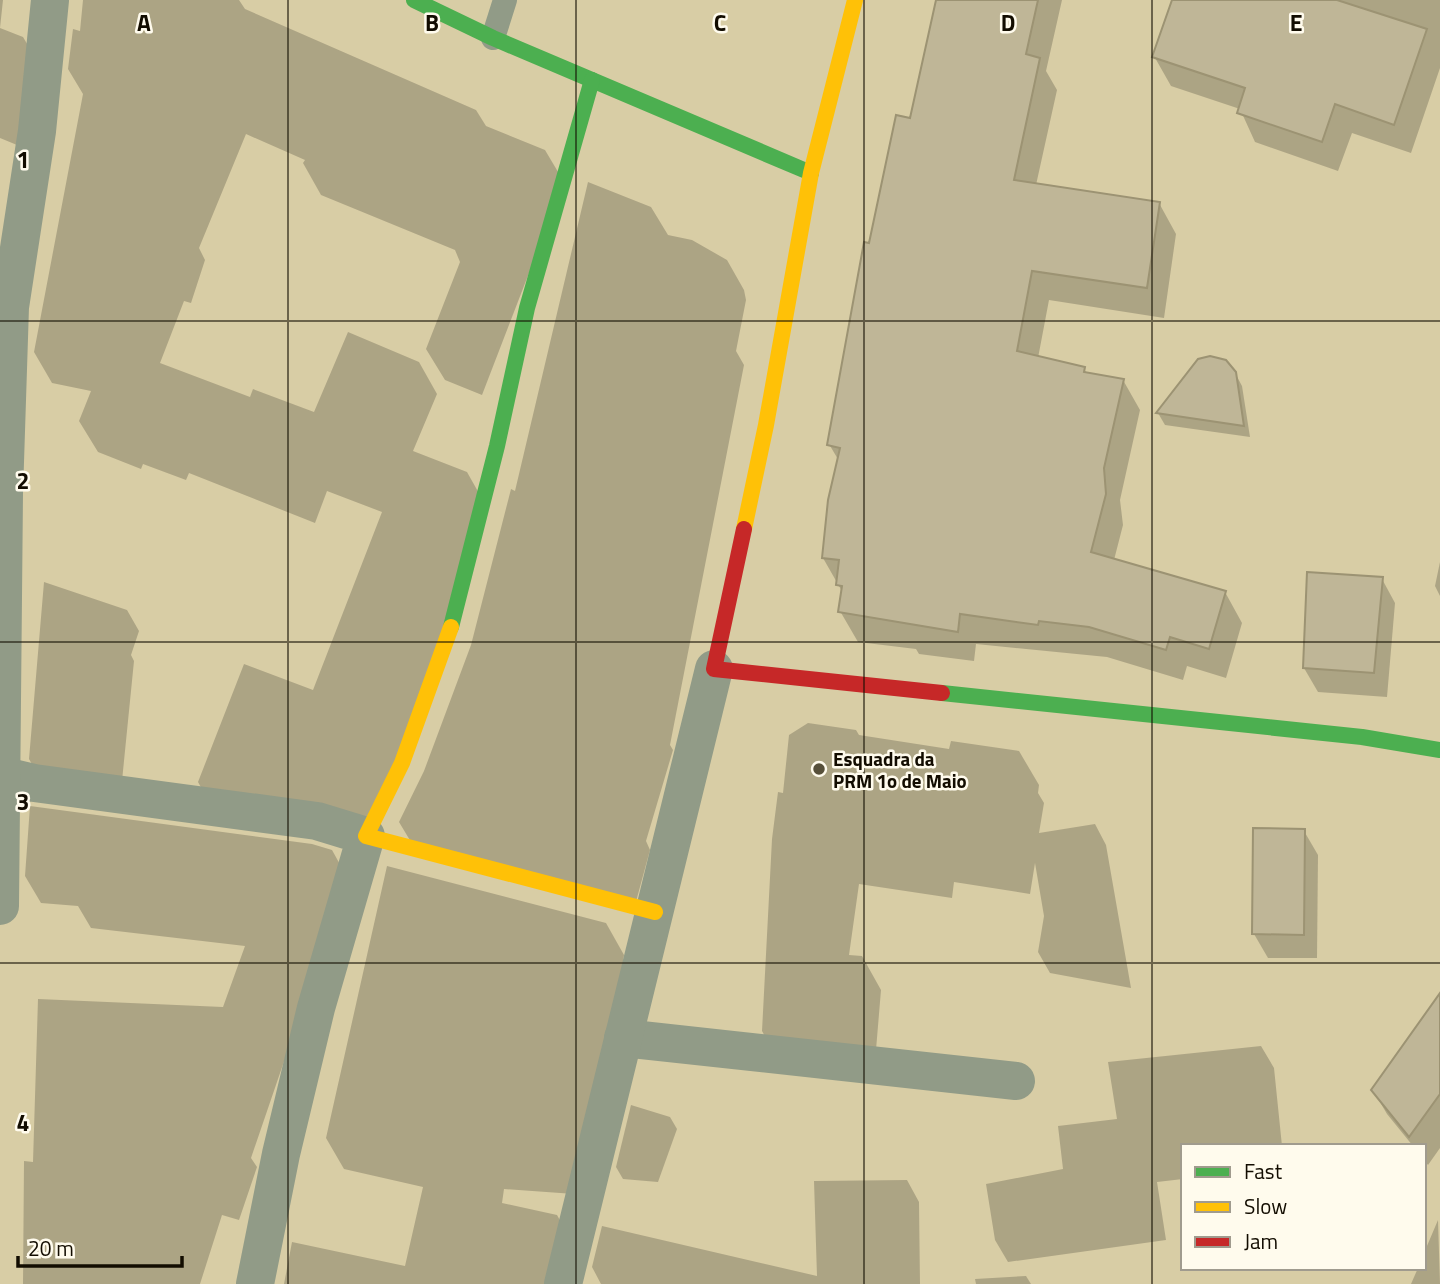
<svg xmlns="http://www.w3.org/2000/svg" width="1440" height="1284" viewBox="0 0 1440 1284" font-family="'Titillium Web',sans-serif">
  <style>
    .shadow { fill: #0003 }
    .building { fill: #bfb697; stroke: #9c9373; stroke-width: 2 }
    .lines { fill: none; stroke-linecap: round; stroke-linejoin: round }
    .lane { stroke: #919b87; stroke-width: 24 }
    .street { stroke: #919b87; stroke-width: 38 }
    .fast { stroke: #4caf50; stroke-width: 16 }
    .slow { stroke: #ffc107; stroke-width: 16 }
    .jam { stroke: #c62828; stroke-width: 16 }
    .grid { fill: none; stroke: #120c00; stroke-width: 2; stroke-opacity: 0.55 }
    .poi-dot { fill: #57503a; stroke: #fffbed; stroke-width: 2.5 }
    .labels { text-anchor: middle; dominant-baseline: central; stroke-width: 5; stroke-linejoin: round; paint-order: stroke }
    .poi-label { font-size: 19px; font-weight: bold; fill: #120c00; stroke: #fffbed; text-anchor: start }
    .grid-label { font-size: 23px; text-anchor: middle; font-weight: bold; fill: #120c00; stroke: #fffbed; stroke-width: 5; stroke-linejoin: round; paint-order: stroke }
  </style>
  <rect width="100%" height="100%" fill="#d8cda5"/>
  <g class="shadow">
    <polygon points="0,0 3,0 0,28 23,37 42,69 34,152 0,138"/>
    <polygon points="83,0 239,0 245,9 476,110 486,126 545,150 564,182 482,395 445,380 426,349 460,262 455,250 321,195 303,163 305,160 246,134 199,248 205,260 191,303 184,301 160,363 250,397 253,389 314,412 348,332 419,362 437,394 413,451 467,472 485,504 373,840 216,814 198,782 244,664 313,690 382,512 327,491 315,523 189,473 186,480 143,464 141,469 98,452 79,421 91,391 52,383 34,352 83,94 68,69 73,29 80,31"/>
    <polygon points="937,0 1062,0 1046,71 1057,90 1036,185 1159,203 1176,234 1164,318 1049,300 1038,358 1084,369 1087,374 1123,380 1140,410 1120,500 1123,525 1114,560 1225,592 1242,623 1226,678 1187,666 1183,680 1107,657 976,644 974,661 919,654 916,649 858,642 840,611 843,593 823,558 839,461 829,444 870,245 911,120"/>
    <polygon points="1174,0 1440,0 1440,68 1411,153 1352,133 1338,171 1255,142 1240,109 1171,86 1154,56"/>
    <polygon points="588,182 651,207 668,235 692,240 727,260 744,290 746,300 736,351 744,365 670,745 673,750 646,841 650,850 634,909 417,852 399,822 424,771 471,645 511,489 515,491"/>
    <polygon points="1235,373 1242,386 1250,437 1165,425 1158,413"/>
    <polygon points="1440,562 1440,596 1435,586"/>
    <polygon points="1382,579 1395,603 1387,697 1318,692 1304,668"/>
    <polygon points="44,582 127,610 139,631 131,655 134,661 121,791 41,780 29,759"/>
    <polygon points="808,723 856,730 859,735 949,749 951,741 1019,751 1039,785 1038,793 1044,803 1039,833 1095,824 1106,845 1131,988 1050,973 1038,952 1044,916 1035,863 1030,894 954,882 952,898 859,884 849,955 862,956 881,990 876,1050 781,1065 762,1031 772,839 778,792 783,793 789,735"/>
    <polygon points="30,806 312,844 332,850 347,877 251,1158 257,1167 239,1220 222,1215 200,1284 23,1284 24,1161 33,1162 38,999 223,1007 245,946 91,928 78,906 41,903 25,876"/>
    <polygon points="1304,831 1318,855 1317,958 1268,958 1254,934"/>
    <polygon points="387,866 606,923 624,955 588,1195 504,1189 502,1203 557,1215 575,1247 549,1284 284,1284 292,1242 405,1266 423,1187 344,1169 326,1138"/>
    <polygon points="1440,996 1440,1148 1428,1165 1424,1160 1424,1146 1413,1146 1387,1114 1373,1090"/>
    <polygon points="1261,1046 1274,1068 1282,1146 1183,1146 1183,1179 1157,1182 1166,1240 1008,1262 995,1240 986,1184 1063,1169 1058,1126 1117,1119 1108,1062"/>
    <polygon points="631,1105 670,1117 677,1129 658,1182 623,1179 616,1167"/>
    <polygon points="907,1180 919,1202 920,1284 601,1284 592,1267 602,1226 817,1276 814,1181"/>
    <polygon points="1438,1220 1440,1284 1411,1284 1418,1268 1424,1268 1424,1253"/>
    <polygon points="1026,1276 1031,1284 976,1284 975,1279"/>
  </g>
  <g class="building">
    <polygon points="936,0 1038,0 1026,54 1040,58 1014,180 1160,202 1147,288 1032,271 1017,351 1085,367 1084,372 1124,379 1104,468 1106,494 1091,552 1226,591 1209,649 1170,637 1166,650 1089,627 1039,621 1038,625 960,614 958,632 838,612 842,586 836,585 839,560 822,558 828,500 840,448 827,445 864,242 869,243 896,115 910,118"/>
    <polygon points="1172,0 1337,0 1427,29 1394,125 1335,104 1322,142 1237,113 1245,88 1152,57"/>
    <polygon points="1210,356 1226,360 1236,372 1244,426 1156,413 1198,359"/>
    <polygon points="1307,572 1383,577 1374,673 1303,668"/>
    <polygon points="1253,828 1305,829 1304,935 1252,934"/>
    <polygon points="1440,993 1440,1094 1409,1137 1371,1090"/>
  </g>
  <g class="lines">
    <polyline class="lane" points="493,38 505,0"/>
    <g class="street">
      <polyline points="0,775 34,783 317,821 366,836 316,1008 281,1154 255,1284"/>
      <polyline points="0,906 4,493 10,307 37,131 50,0"/>
      <polyline points="623,1038 1016,1081"/>
      <polyline points="563,1284 714,669"/>
    </g>
    <g class="fast">
      <polyline points="414,0 493,38 811,173"/>
      <polyline points="451,627 497,446 527,308 592,80"/>
      <polyline points="942,693 1362,737 1440,750"/>
    </g>
    <g class="slow">
      <polyline points="744,529 766,425 811,173 855,0"/>
      <polyline points="451,627 402,763 366,836 655,912"/>
    </g>
    <polyline class="jam" points="744,529 714,669 942,693"/>
  </g>
  <path class="grid" d="M288 0V1284M576 0V1284M864 0V1284M1152 0V1284M0 321H1440M0 642H1440M0 963H1440"/>
  <circle class="poi-dot" cx="819" cy="769" r="7"/>
  <g class="labels">
    <g class="poi-label">
      <text x="833" y="758">Esquadra da<tspan x="833" dy="22">PRM 1o de Maio</tspan></text>
    </g>
  </g>
  <g class="grid-label">
    <text x="144" y="31">A</text>
    <text x="432" y="31">B</text>
    <text x="720" y="31">C</text>
    <text x="1008" y="31">D</text>
    <text x="1296" y="31">E</text>
    <text x="23" y="168">1</text>
    <text x="23" y="489">2</text>
    <text x="23" y="810">3</text>
    <text x="23" y="1131">4</text>
  </g>
  <rect x="1181" y="1144" width="245" height="126" fill="#fffbed" stroke="#a09b8e" stroke-width="2"/>
  <rect x="1195" y="1167" width="35" height="10" fill="#4caf50" stroke="#a09b8e" stroke-width="2"/>
  <text x="1244" y="1179" font-size="21" fill="#120c00">Fast</text>
  <rect x="1195" y="1202" width="35" height="10" fill="#ffc107" stroke="#a09b8e" stroke-width="2"/>
  <text x="1244" y="1214" font-size="21" fill="#120c00">Slow</text>
  <rect x="1195" y="1237" width="35" height="10" fill="#c62828" stroke="#a09b8e" stroke-width="2"/>
  <text x="1244" y="1249" font-size="21" fill="#120c00">Jam</text>
  <path d="M18 1256v10h164v-10" fill="none" stroke="#120c00" stroke-width="3.5"/>
  <text x="28" y="1256" font-size="21" fill="#120c00" stroke="#fffbed" stroke-width="5" paint-order="stroke">20 m</text>
</svg>
